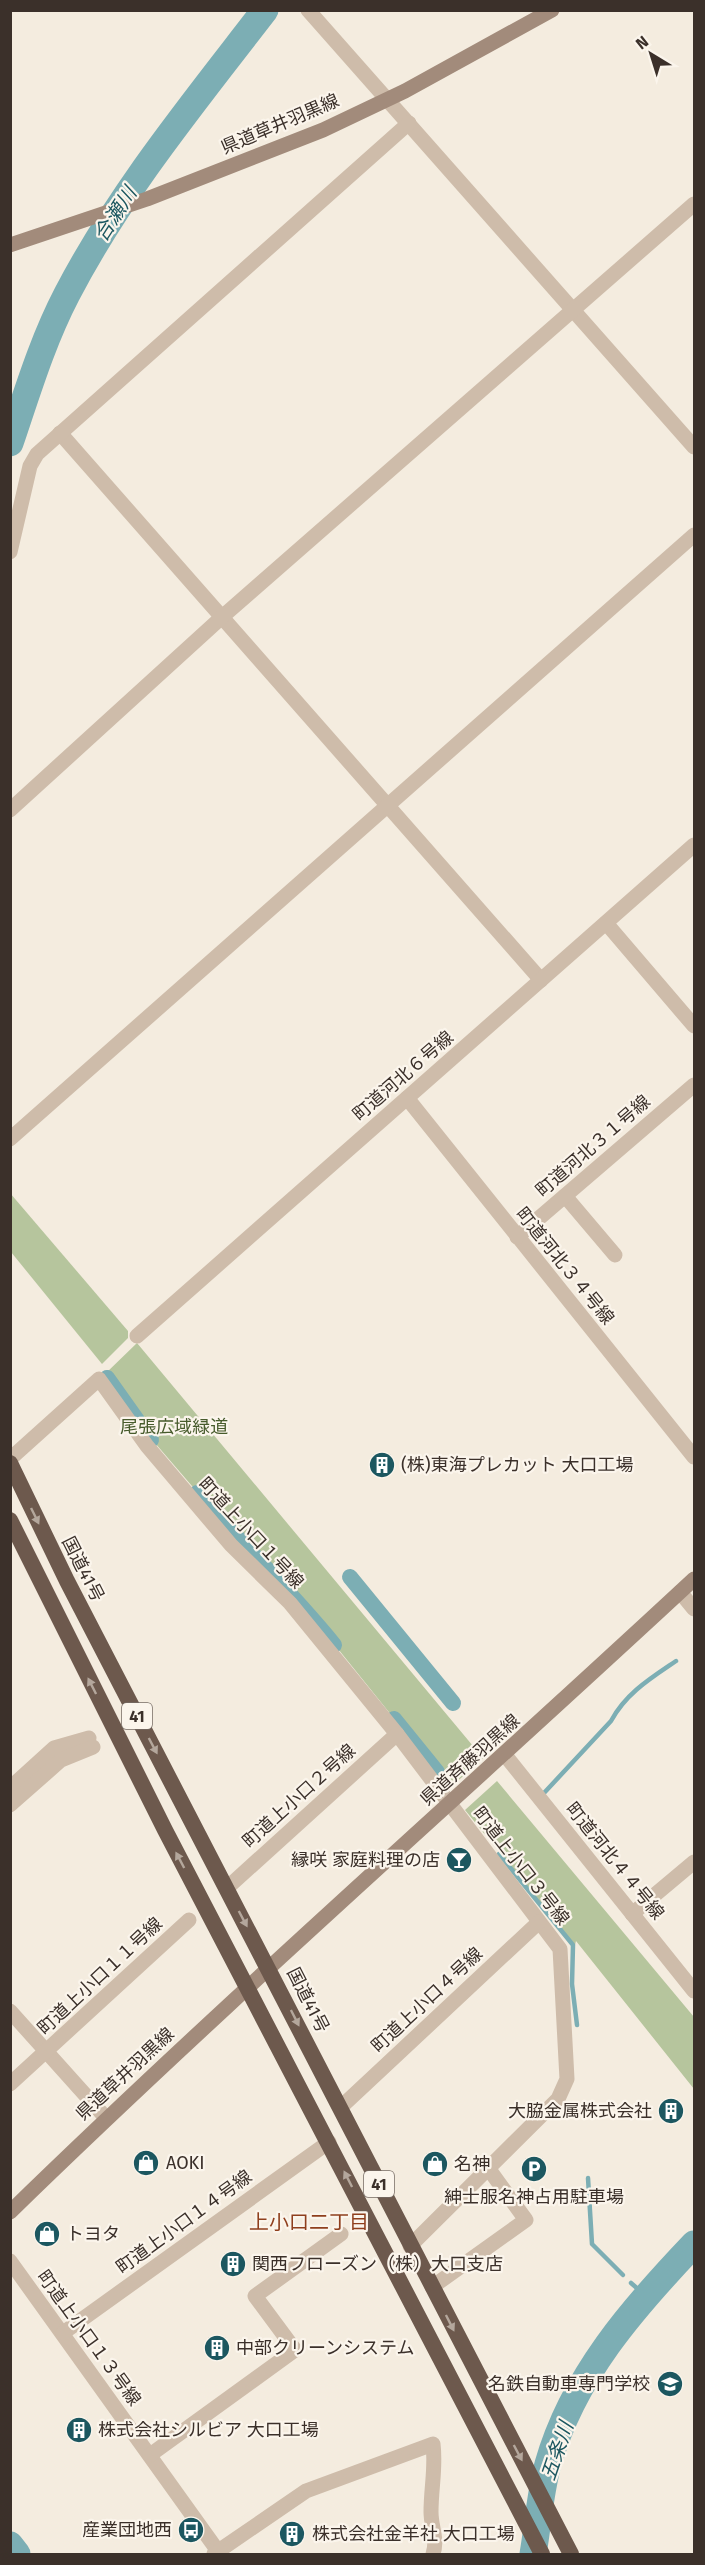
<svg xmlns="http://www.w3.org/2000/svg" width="705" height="2565" viewBox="0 0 705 2565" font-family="'Fira Sans','Noto Sans JP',sans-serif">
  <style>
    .green { fill: #b6c59d }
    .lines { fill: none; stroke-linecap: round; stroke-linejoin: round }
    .stream { stroke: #7caeb4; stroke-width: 4.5 }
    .canal { stroke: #7caeb4; stroke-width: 16 }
    .river { stroke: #7caeb4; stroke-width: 27 }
    .minor { stroke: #cebcaa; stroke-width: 15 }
    .secondary { stroke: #a28b7b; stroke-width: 15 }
    .trunk { stroke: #6d594d; stroke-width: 16 }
    .oneway { fill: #b4a79c }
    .labels { text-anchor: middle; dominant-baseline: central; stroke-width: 4.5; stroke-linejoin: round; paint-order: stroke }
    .shield { fill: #fbf5ec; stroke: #756b64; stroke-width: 1.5 }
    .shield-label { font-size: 16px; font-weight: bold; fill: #3b302a }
    .street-label { font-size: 18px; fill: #3b302a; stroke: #fbf5ec }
    .park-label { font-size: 18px; fill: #475b2c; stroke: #fbf5ec }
    .poi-label { font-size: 18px; fill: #3b302a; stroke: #fbf5ec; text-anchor: start }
    .water-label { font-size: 20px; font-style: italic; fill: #1c5760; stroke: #fbf5ec }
    .neighbourhood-label { font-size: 20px; fill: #8f3f1d; stroke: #fbf5ec }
  </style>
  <rect width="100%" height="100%" fill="#f4ecdf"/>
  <g class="green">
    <polygon points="10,1193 128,1331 128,1338 102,1364 11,1252"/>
    <polygon points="137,1343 483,1758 450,1788 318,1624 278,1578 235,1536 155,1443 105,1374"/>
    <polygon points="497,1781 694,2017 694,2089 576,1941 575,1945 465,1810"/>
  </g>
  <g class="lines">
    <g class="stream">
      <path d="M544 1793 611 1721C626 1693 651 1678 676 1661"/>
      <polyline points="499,1854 573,1945 572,1984 577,2025"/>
      <polyline points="588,2178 592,2244 623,2275"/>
      <polyline points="631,2283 646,2296"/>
    </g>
    <g class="canal">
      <polyline points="107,1378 151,1440"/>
      <path d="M197 1493C242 1545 291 1592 334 1645"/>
      <polyline points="350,1577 453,1703"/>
      <polyline points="394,1719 437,1772"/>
    </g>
    <g class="river">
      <path d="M10 443C27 393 42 342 67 294 120 192 195 101 265 10"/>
      <polyline points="10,2545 17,2554"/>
      <path d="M533 2554C538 2525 540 2493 548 2464 573 2376 633 2308 694 2244"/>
    </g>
    <g class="minor">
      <polyline points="308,10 694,447"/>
      <polyline points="60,433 541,980"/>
      <polyline points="10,552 30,466 37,454 409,123"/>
      <polyline points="10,810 222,617 694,204"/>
      <polyline points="606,923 694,1026"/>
      <polyline points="407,1098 694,1457"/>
      <polyline points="10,1139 694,535"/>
      <polyline points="565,1196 615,1255"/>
      <polyline points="517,1237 694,1085"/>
      <polyline points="137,1336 694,845"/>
      <polyline points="10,1459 99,1379 147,1446 231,1545 290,1603 397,1734 560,1949 567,2079 558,2099 410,2246"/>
      <polyline points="680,1592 694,1609"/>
      <polyline points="505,1755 694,1991"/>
      <polyline points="10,1788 54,1748 89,1738"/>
      <polyline points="10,1805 61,1760 93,1747"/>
      <polyline points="227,1888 397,1734"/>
      <polyline points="632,1914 694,1862"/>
      <polyline points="10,2011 106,2118"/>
      <polyline points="10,2084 189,1920"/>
      <polyline points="341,2107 539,1922"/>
      <polyline points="10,2261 220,2554"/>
      <polyline points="432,2287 526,2220 488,2168"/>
      <polyline points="63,2333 329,2142"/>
      <polyline points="150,2455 295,2350 255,2296 341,2234"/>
      <path d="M214 2554 306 2491 433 2444C436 2467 431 2488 431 2512 431 2527 438 2539 433 2554"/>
    </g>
    <g class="secondary">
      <polyline points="10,245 147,199 323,130 405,91 552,10"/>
      <path d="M10 2212C233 1995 467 1790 694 1579"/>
    </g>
    <g class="trunk">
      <polyline points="10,1463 67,1581 571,2554"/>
      <polyline points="10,1520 165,1830 542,2554"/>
    </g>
  </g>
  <defs><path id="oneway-solid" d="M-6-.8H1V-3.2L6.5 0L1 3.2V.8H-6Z" transform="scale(1.5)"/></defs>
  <g class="oneway">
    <use href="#oneway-solid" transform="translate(35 1516) rotate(64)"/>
    <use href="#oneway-solid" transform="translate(92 1686) rotate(-117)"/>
    <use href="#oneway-solid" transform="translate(153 1746) rotate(62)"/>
    <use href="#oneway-solid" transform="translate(180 1860) rotate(-118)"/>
    <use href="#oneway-solid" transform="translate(243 1919) rotate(62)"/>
    <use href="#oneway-solid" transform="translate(295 2018) rotate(63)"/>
    <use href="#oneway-solid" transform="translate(348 2179) rotate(-117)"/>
    <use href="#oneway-solid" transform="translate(450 2323) rotate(63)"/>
    <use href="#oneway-solid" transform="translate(518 2453) rotate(62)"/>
  </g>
  <defs>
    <g id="building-disc" transform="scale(1.35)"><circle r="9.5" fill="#1c5760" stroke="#fbf5ec"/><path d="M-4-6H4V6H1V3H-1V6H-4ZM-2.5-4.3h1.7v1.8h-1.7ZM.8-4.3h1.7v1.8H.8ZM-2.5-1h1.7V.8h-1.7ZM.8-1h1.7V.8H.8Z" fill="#fff"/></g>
    <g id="bar-disc" transform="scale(1.35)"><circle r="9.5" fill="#1c5760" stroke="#fbf5ec"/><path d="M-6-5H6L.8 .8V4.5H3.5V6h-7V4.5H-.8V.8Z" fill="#fff"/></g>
    <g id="shop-disc" transform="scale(1.35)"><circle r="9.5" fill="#1c5760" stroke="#fbf5ec"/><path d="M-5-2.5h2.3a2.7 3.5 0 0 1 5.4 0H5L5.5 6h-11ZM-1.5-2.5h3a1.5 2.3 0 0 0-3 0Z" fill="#fff"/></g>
    <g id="parking-disc" transform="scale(1.35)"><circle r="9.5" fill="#1c5760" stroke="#fbf5ec"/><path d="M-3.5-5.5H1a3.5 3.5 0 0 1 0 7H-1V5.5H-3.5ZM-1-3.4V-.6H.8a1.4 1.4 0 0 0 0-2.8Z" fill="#fff"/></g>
    <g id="school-disc" transform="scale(1.35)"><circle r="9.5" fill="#1c5760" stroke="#fbf5ec"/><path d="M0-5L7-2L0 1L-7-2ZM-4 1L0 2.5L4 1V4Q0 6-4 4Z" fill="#fff"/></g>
    <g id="bus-disc" transform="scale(1.35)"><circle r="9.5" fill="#1c5760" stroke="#fbf5ec"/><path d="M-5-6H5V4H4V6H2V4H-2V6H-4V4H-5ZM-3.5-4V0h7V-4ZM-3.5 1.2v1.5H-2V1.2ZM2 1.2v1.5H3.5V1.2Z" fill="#fff"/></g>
  </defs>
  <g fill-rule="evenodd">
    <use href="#building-disc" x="382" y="1465"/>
    <use href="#bar-disc" x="459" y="1860"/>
    <use href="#building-disc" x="671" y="2111"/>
    <use href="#shop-disc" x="146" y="2163"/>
    <use href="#shop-disc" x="435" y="2164"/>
    <use href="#parking-disc" x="534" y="2169"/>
    <use href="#shop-disc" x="47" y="2234"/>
    <use href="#building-disc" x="233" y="2264"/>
    <use href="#building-disc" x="217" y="2348"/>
    <use href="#school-disc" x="670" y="2384"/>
    <use href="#building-disc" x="79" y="2430"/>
    <use href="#bus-disc" x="191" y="2530"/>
    <use href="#building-disc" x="292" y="2534"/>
  </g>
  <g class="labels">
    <g class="shield">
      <rect x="122" y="1703" width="30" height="26" rx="4.5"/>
      <rect x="364" y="2171" width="30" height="26" rx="4.5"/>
    </g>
    <g class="shield-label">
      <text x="137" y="1716">41</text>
      <text x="379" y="2184">41</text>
    </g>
    <g class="street-label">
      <text transform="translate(280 124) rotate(-23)">県道草井羽黒線</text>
      <text transform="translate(403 1076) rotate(-41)">町道河北６号線</text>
      <text transform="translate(593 1146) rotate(-41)">町道河北３１号線</text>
      <text transform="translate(565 1266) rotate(51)">町道河北３４号線</text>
      <text transform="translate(251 1533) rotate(47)">町道上小口１号線</text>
      <text transform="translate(83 1569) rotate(63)">国道41号</text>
      <text transform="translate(470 1760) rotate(-42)">県道斉藤羽黒線</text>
      <text transform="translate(299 1796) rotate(-42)">町道上小口２号線</text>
      <text transform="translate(615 1861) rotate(51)">町道河北４４号線</text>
      <text transform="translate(521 1866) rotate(52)">町道上小口３号線</text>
      <text transform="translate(100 1976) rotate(-43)">町道上小口１１号線</text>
      <text transform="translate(308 2000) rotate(63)">国道41号</text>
      <text transform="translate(427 2000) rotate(-43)">町道上小口４号線</text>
      <text transform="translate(125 2074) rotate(-43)">県道草井羽黒線</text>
      <text transform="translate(184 2222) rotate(-36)">町道上小口１４号線</text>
      <text transform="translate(89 2338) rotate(54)">町道上小口１３号線</text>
    </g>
    <g class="park-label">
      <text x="174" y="1427">尾張広域緑道</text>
    </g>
    <g class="poi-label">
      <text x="401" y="1465">(株)東海プレカット 大口工場</text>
      <text x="440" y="1860" text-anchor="end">縁咲 家庭料理の店</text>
      <text x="652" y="2111" text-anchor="end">大脇金属株式会社</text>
      <text x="166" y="2163">AOKI</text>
      <text x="454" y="2164">名神</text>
      <text x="534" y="2197" text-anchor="middle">紳士服名神占用駐車場</text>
      <text x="66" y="2234">トヨタ</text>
      <text x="252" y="2264">関西フローズン（株）大口支店</text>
      <text x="236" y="2348">中部クリーンシステム</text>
      <text x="650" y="2384" text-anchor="end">名鉄自動車専門学校</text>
      <text x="98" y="2430">株式会社シルビア 大口工場</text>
      <text x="172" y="2530" text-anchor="end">産業団地西</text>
      <text x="312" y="2534">株式会社金羊社 大口工場</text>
    </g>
    <g class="water-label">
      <text transform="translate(115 214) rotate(-57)">合瀬川</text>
      <text transform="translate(557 2451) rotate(-71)">五条川</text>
    </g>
    <g class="neighbourhood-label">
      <text x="309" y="2222">上小口二丁目</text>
    </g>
  </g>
  <rect width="705" height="2565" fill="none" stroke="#3b302a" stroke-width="24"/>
  <g transform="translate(651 54) rotate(322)" stroke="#fbf5ec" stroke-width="4.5" paint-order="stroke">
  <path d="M0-4.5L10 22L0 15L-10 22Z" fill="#3b302a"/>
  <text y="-9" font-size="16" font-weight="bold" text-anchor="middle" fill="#3b302a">N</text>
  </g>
</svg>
